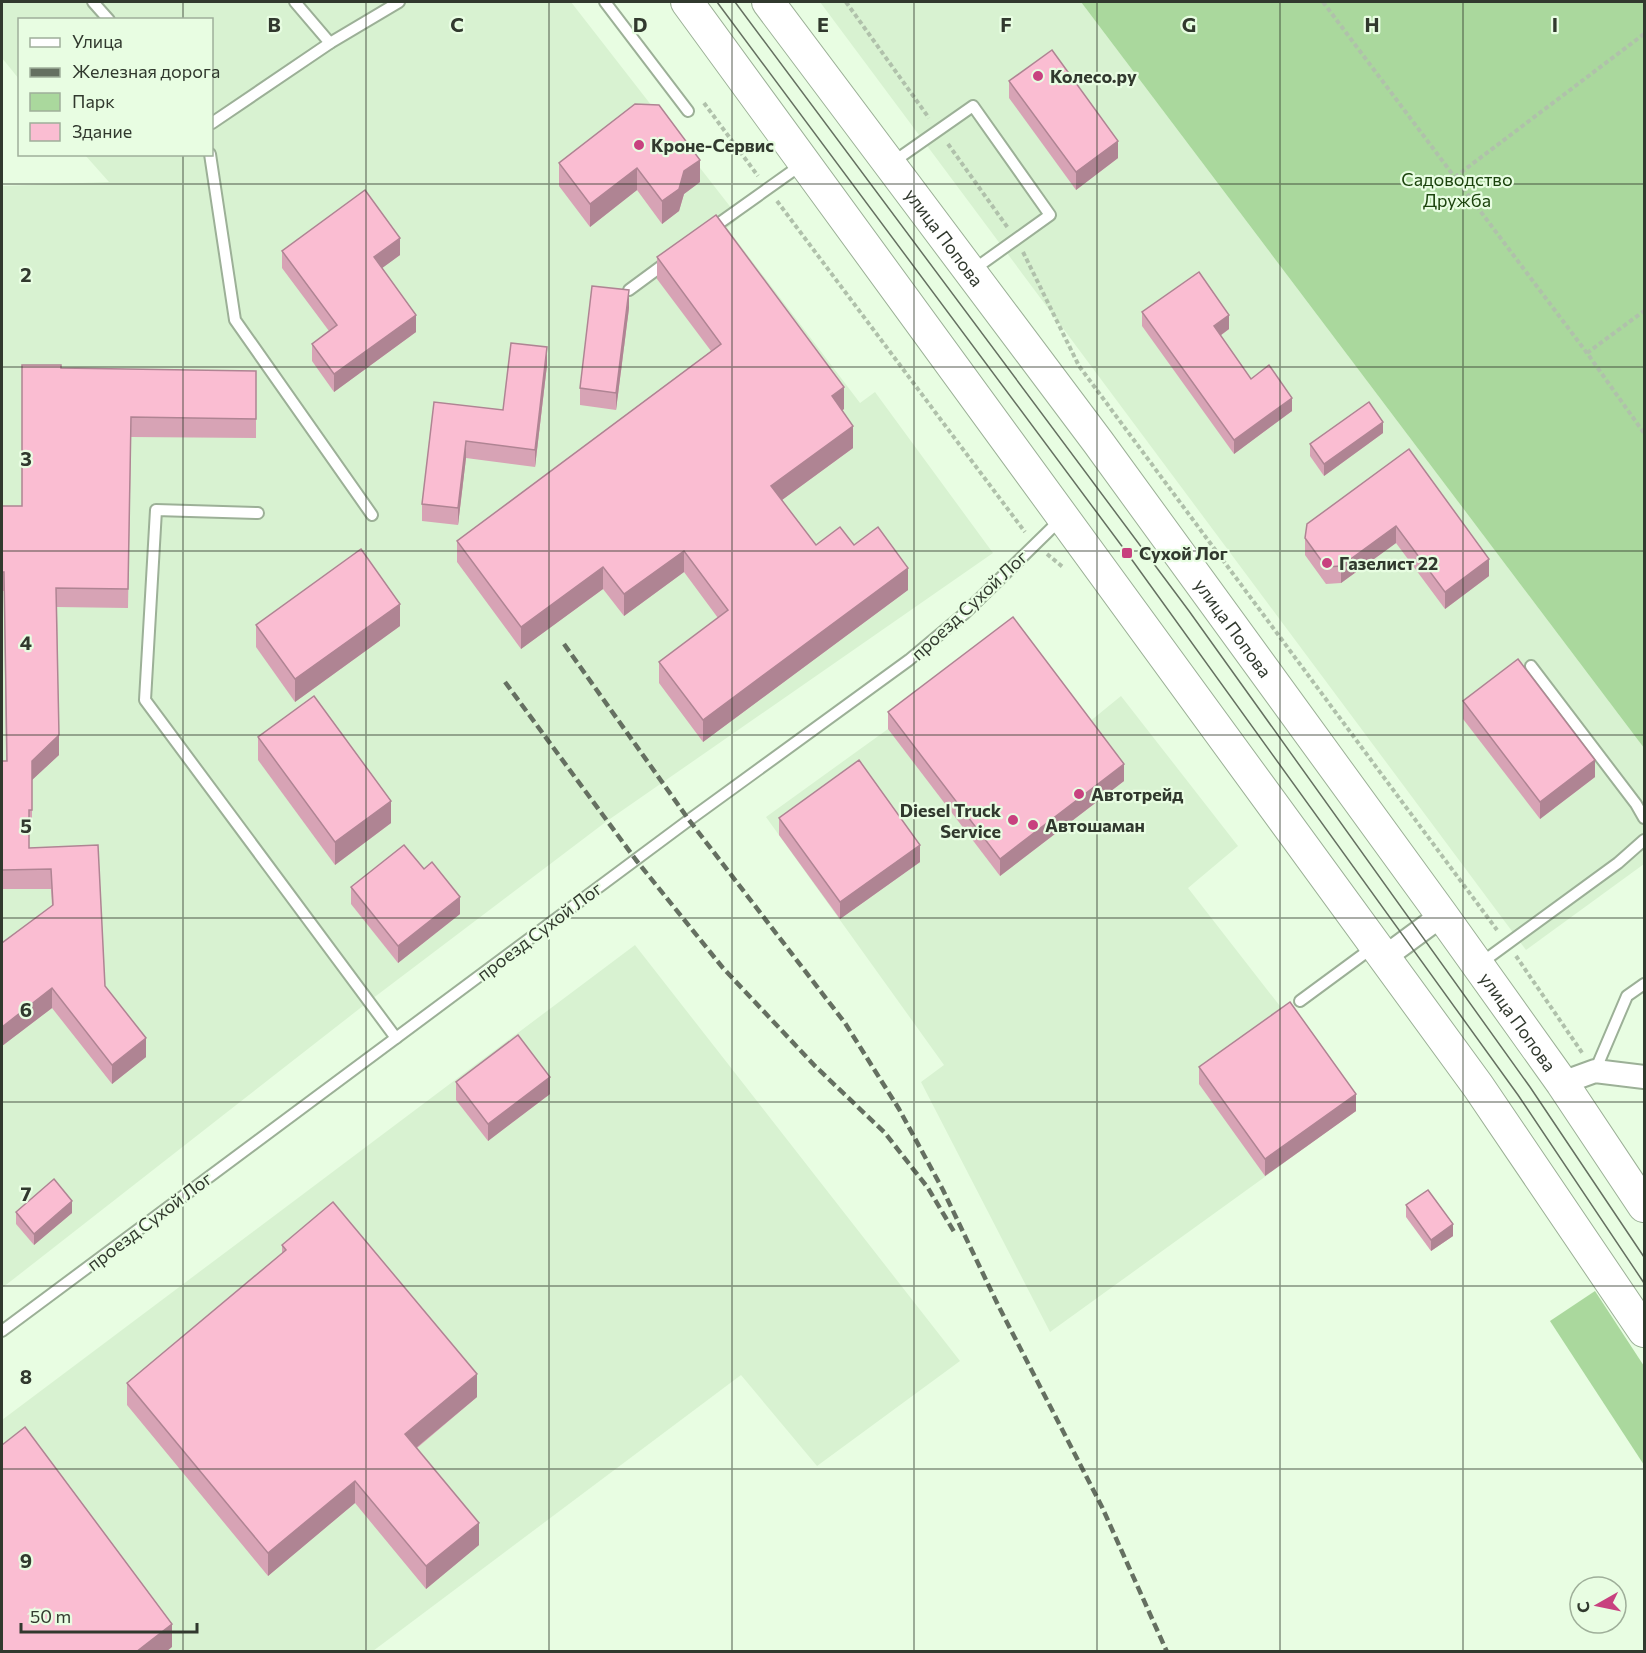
<svg xmlns="http://www.w3.org/2000/svg" width="1646" height="1653" viewBox="0 0 1646 1653" font-family="Commissioner,sans-serif">
  <style>
    .built { fill: #d8f2d1 }
    .green { fill: #aad89d }
    .lines { fill: none; stroke-linecap: round; stroke-linejoin: round }
    .service-casing { stroke: #9cb097; stroke-width: 14 }
    .minor-casing { stroke: #9cb097; stroke-width: 26 }
    .secondary-casing { stroke: #9cb097; stroke-width: 34 }
    .path { stroke: #b0c1ab; stroke-width: 4; stroke-dasharray: 4.5 3; stroke-linecap: butt }
    .service { stroke: #fff; stroke-width: 10 }
    .minor { stroke: #fff; stroke-width: 22 }
    .secondary { stroke: #fff; stroke-width: 32 }
    .tram { stroke: #657061; stroke-width: 1.5 }
    .rail { stroke: #657061; stroke-width: 4.5; stroke-dasharray: 9 4.5; stroke-linecap: butt }
    .wall { fill: #d7a3b5 }
    .shaded-wall { fill: #af8493 }
    .building { fill: #fabdd2; stroke: #af8493; stroke-width: 1.5 }
    .grid { fill: none; stroke: #31392e; stroke-width: 1.5; stroke-opacity: 0.55 }
    .poi-dot { fill: #c8417f; stroke: #e8fde2; stroke-width: 2 }
    .labels { text-anchor: middle; dominant-baseline: central; stroke-width: 4.5; stroke-linejoin: round; paint-order: stroke }
    .poi-label { font-size: 18px; font-weight: bold; fill: #31392e; stroke: #e8fde2; text-anchor: start }
    .park-label { font-size: 18px; fill: #1b430d; stroke: #e8fde2 }
    .street-label { font-size: 18px; fill: #31392e; stroke: #e8fde2 }
    .grid-label { font-size: 20px; text-anchor: middle; font-weight: bold; fill: #31392e; stroke: #e8fde2; stroke-width: 4.5; stroke-linejoin: round; paint-order: stroke }
  </style>
  <rect width="100%" height="100%" fill="#e8fde2"/>
  <g class="built">
    <polygon points="2,2 571,2 739,218 727,228 860,403 875,392 993,553 607,821 368,1002 2,1288 2,186 109,182 85,155 212,154 212,20 20,20 19,79 2,58"/>
    <polygon points="820,2 1081,2 1644,748 1644,864 1526,950"/>
    <polygon points="1121,696 1238,846 1188,888 1290,1019 1356,1111 1050,1332 921,1082 944,1065 766,817 888,729 1083,727"/>
    <polygon points="635,945 960,1361 817,1466 741,1375 373,1651 2,1651 2,1420"/>
  </g>
  <g class="green">
    <polygon points="1081,2 1644,2 1644,748"/>
    <polygon points="1595,1291 1644,1366 1644,1465 1550,1321"/>
  </g>
  <g class="lines">
    <g class="service-casing">
      <g id="service">
        <polyline points="93,2 109,20"/>
        <polyline points="295,2 330,43"/>
        <polyline points="605,2 688,111"/>
        <polyline points="212,123 330,43 399,2"/>
        <polyline points="210,154 235,320 372,515"/>
        <polyline points="893,162 973,106 1050,215 973,270"/>
        <polyline points="711,229 801,165"/>
        <polyline points="629,290 667,262"/>
        <polyline points="258,513 156,510 145,700 396,1038"/>
        <polyline points="1531,666 1636,804 1644,818"/>
        <polyline points="1481,963 1618,863 1644,840"/>
        <polyline points="1300,1001 1372,948"/>
        <polyline points="1595,1071 1627,996 1644,984"/>
        <polyline points="2,1331 689,820 909,660 964,614 1060,520"/>
      </g>
    </g>
    <g class="minor-casing">
      <g id="minor">
        <polyline points="1385,957 1442,915"/>
        <polyline points="1562,1083 1595,1071 1644,1077"/>
      </g>
    </g>
    <g class="secondary-casing">
      <g id="secondary">
        <polyline points="687,2 1478,1086 1644,1331"/>
        <path id="s1" d="M768 2 1098 442 1442 915 1562 1083 1644 1206"/>
      </g>
    </g>
    <g class="path">
      <polyline points="846,2 929,118"/>
      <polyline points="1323,2 1587,353 1644,433"/>
      <polyline points="704,103 758,176"/>
      <polyline points="948,144 1008,228"/>
      <polyline points="1455,177 1644,34"/>
      <polyline points="777,201 1025,532"/>
      <polyline points="1023,252 1079,366 1497,930"/>
      <polyline points="1587,353 1644,311"/>
      <polyline points="1047,554 1064,568"/>
      <polyline points="1516,956 1583,1054"/>
    </g>
    <use href="#service" class="service"/>
    <use href="#minor" class="minor"/>
    <use href="#secondary" class="secondary"/>
    <g class="tram">
      <polyline points="717,2 1127,553 1518,1095 1644,1283"/>
      <polyline points="735,2 1189,611 1530,1087 1644,1257"/>
    </g>
    <g class="rail">
      <polyline points="564,644 689,820 845,1023 899,1109 943,1190 998,1305 1102,1507 1167,1652"/>
      <polyline points="505,682 636,860 723,968 815,1066 885,1133 928,1188 956,1235"/>
    </g>
  </g>
  <g class="wall">
    <polygon points="1009,81 1118,158 1076,190 1009,98"/>
    <polygon points="635,104 700,182 684,194 679,211 662,224 637,190 590,227 559,186 559,163"/>
    <polygon points="282,251 400,255 382,268 416,332 334,392 312,361 312,344 329,331 282,268"/>
    <polygon points="657,257 844,409 842,410 853,448 782,500 816,545 854,545 908,590 703,742 659,683 659,662 718,618 684,572 624,616 603,589 521,649 457,562 457,541 711,351 657,279"/>
    <polygon points="629,308 616,410 580,405 580,388"/>
    <polygon points="1142,312 1229,329 1220,336 1251,379 1292,411 1234,454 1142,326"/>
    <polygon points="547,365 535,467 466,458 458,525 422,521 422,504 434,402 503,410"/>
    <polygon points="61,368 256,371 256,438 131,437 128,608 57,607 59,755 32,780 32,829 29,829 29,848 98,845 105,986 146,1057 112,1084 52,1008 2,1046 52,906 51,889 2,889 2,761 6,761 4,591 2,591 2,506 22,506"/>
    <polygon points="1383,433 1324,476 1310,456 1310,444"/>
    <polygon points="1409,449 1489,576 1445,609 1396,543 1341,583 1326,584 1305,555 1305,538"/>
    <polygon points="256,625 400,626 295,702 256,647"/>
    <polygon points="1463,701 1595,777 1540,819 1463,719"/>
    <polygon points="888,712 1124,781 1000,876 888,729"/>
    <polygon points="258,737 391,823 335,865 258,760"/>
    <polygon points="779,818 920,862 840,919 779,835"/>
    <polygon points="351,887 460,914 398,963 351,904"/>
    <polygon points="1199,1067 1356,1111 1265,1176 1199,1084"/>
    <polygon points="456,1082 550,1094 488,1141 456,1100"/>
    <polygon points="1406,1205 1453,1236 1431,1251 1406,1217"/>
    <polygon points="16,1212 72,1213 34,1245 16,1224"/>
    <polygon points="282,1245 477,1397 417,1448 479,1545 426,1589 355,1503 268,1576 127,1405 127,1383 282,1254"/>
  </g>
  <g class="shaded-wall">
    <polygon points="1118,141 1118,158 1076,190 1076,172"/>
    <polygon points="700,160 700,182 684,194 679,211 662,224 662,201 684,171"/>
    <polygon points="637,168 637,190 590,227 590,204"/>
    <polygon points="400,238 400,255 374,274 374,257"/>
    <polygon points="629,290 629,308 616,410 616,393"/>
    <polygon points="416,315 416,332 334,392 334,374"/>
    <polygon points="1229,315 1229,329 1214,340 1214,326"/>
    <polygon points="547,347 547,365 535,467 535,450"/>
    <polygon points="844,387 844,409 832,418 832,396"/>
    <polygon points="1292,398 1292,411 1234,454 1234,440"/>
    <polygon points="1383,422 1383,433 1324,476 1324,464"/>
    <polygon points="853,426 853,448 771,508 771,486"/>
    <polygon points="466,441 466,458 458,525 458,508"/>
    <polygon points="1396,526 1396,543 1341,583 1341,566"/>
    <polygon points="684,551 684,572 624,616 624,594"/>
    <polygon points="1489,559 1489,576 1445,609 1445,592"/>
    <polygon points="603,567 603,589 521,649 521,627"/>
    <polygon points="908,568 908,590 703,742 703,720"/>
    <polygon points="400,604 400,626 295,702 295,679"/>
    <polygon points="59,735 59,755 32,780 32,829 32,761"/>
    <polygon points="1595,760 1595,777 1540,819 1540,802"/>
    <polygon points="1124,764 1124,781 1000,876 1000,859"/>
    <polygon points="391,801 391,823 335,865 335,842"/>
    <polygon points="920,845 920,862 840,919 840,902"/>
    <polygon points="460,897 460,914 398,963 398,946"/>
    <polygon points="52,988 52,1008 2,1046 2,1027"/>
    <polygon points="146,1038 146,1057 112,1084 112,1065"/>
    <polygon points="550,1077 550,1094 488,1141 488,1124"/>
    <polygon points="1356,1094 1356,1111 1265,1176 1265,1159"/>
    <polygon points="72,1201 72,1213 34,1245 34,1234"/>
    <polygon points="1453,1224 1453,1236 1431,1251 1431,1240"/>
    <polygon points="477,1374 477,1397 405,1457 405,1434"/>
    <polygon points="355,1481 355,1503 268,1576 268,1553"/>
    <polygon points="479,1523 479,1545 426,1589 426,1566"/>
    <polygon points="172,1624 172,1647 166,1652 136,1652"/>
  </g>
  <g class="building">
    <polygon points="1052,50 1118,141 1076,172 1009,81"/>
    <polygon points="635,104 659,105 700,160 684,171 679,189 662,201 637,168 590,204 559,163"/>
    <polygon points="365,190 400,238 374,257 416,315 334,374 312,344 337,325 282,251"/>
    <polygon points="716,215 844,387 832,396 853,426 771,486 816,545 840,527 854,545 878,527 908,568 703,720 659,662 728,610 684,551 624,594 603,567 521,627 457,541 721,344 657,257"/>
    <polygon points="1199,272 1229,315 1214,326 1251,379 1269,365 1292,398 1234,440 1142,312"/>
    <polygon points="592,286 629,290 616,393 580,388"/>
    <polygon points="511,343 547,347 535,450 466,441 458,508 422,504 434,402 503,410"/>
    <polygon points="22,365 61,365 61,368 256,371 256,419 131,417 128,589 56,588 59,735 32,761 32,810 29,810 29,848 98,845 105,986 146,1038 112,1065 52,988 2,1027 2,943 53,905 51,869 2,870 2,761 7,761 4,572 2,572 2,506 22,506"/>
    <polygon points="1369,402 1383,422 1324,464 1310,444"/>
    <polygon points="1409,449 1489,559 1445,592 1396,526 1341,566 1326,567 1305,538 1307,524"/>
    <polygon points="361,549 400,604 295,679 256,625"/>
    <polygon points="1013,617 1124,764 1000,859 888,712"/>
    <polygon points="1518,659 1595,760 1540,802 1463,701"/>
    <polygon points="314,696 391,801 335,842 258,737"/>
    <polygon points="859,760 920,845 840,902 779,818"/>
    <polygon points="404,845 424,869 432,862 460,897 398,946 351,887"/>
    <polygon points="1290,1002 1356,1094 1265,1159 1199,1067"/>
    <polygon points="518,1035 550,1077 488,1124 456,1082"/>
    <polygon points="54,1179 72,1201 34,1234 16,1212"/>
    <polygon points="1428,1190 1453,1224 1431,1240 1406,1205"/>
    <polygon points="333,1202 477,1374 405,1434 479,1523 426,1566 355,1481 268,1553 127,1383 286,1250 282,1245"/>
    <polygon points="25,1427 172,1624 136,1652 2,1652 2,1445"/>
  </g>
  <path class="grid" d="M183 2V20M366 2V1652M549 2V1652M732 2V1652M914 2V1652M1097 2V1652M1280 2V1652M1463 2V1652M183 154V1652M2 184H1644M2 367H1644M2 551H1644M2 735H1644M2 918H1644M2 1102H1644M2 1286H1644M2 1469H1644"/>
  <g class="poi-dot">
    <circle cx="1038" cy="76" r="6"/>
    <circle cx="639" cy="145" r="6"/>
    <rect x="1121" y="547" width="12" height="12" rx="3"/>
    <circle cx="1327" cy="563" r="6"/>
    <circle cx="1079" cy="794" r="6"/>
    <circle cx="1013" cy="820" r="6"/>
    <circle cx="1033" cy="825" r="6"/>
  </g>
  <g class="labels">
    <g class="poi-label">
      <text x="1050" y="76">Колесо.ру</text>
      <text x="651" y="145">Кроне-Сервис</text>
      <text x="1139" y="553">Сухой Лог</text>
      <text x="1339" y="563">Газелист 22</text>
      <text x="1091" y="794">Автотрейд</text>
      <text x="1001" y="810" text-anchor="end">Diesel Truck<tspan x="1001" dy="21">Service</tspan></text>
      <text x="1045" y="825">Автошаман</text>
    </g>
    <g class="park-label">
      <text x="1457" y="179">Садоводство<tspan x="1457" dy="21">Дружба</tspan></text>
    </g>
    <g class="street-label">
      <text stroke="none"><textPath href="#s1" startOffset="294">улица Попова</textPath></text>
      <text transform="translate(969 605) rotate(-43)">проезд Сухой Лог</text>
      <text stroke="none"><textPath href="#s1" startOffset="780">улица Попова</textPath></text>
      <text transform="translate(539 931) rotate(-37)">проезд Сухой Лог</text>
      <text stroke="none"><textPath href="#s1" startOffset="1266">улица Попова</textPath></text>
      <text transform="translate(149 1221) rotate(-37)">проезд Сухой Лог</text>
    </g>
  </g>
  <g class="grid-label">
    <text x="274" y="32">B</text>
    <text x="457" y="32">C</text>
    <text x="640" y="32">D</text>
    <text x="823" y="32">E</text>
    <text x="1006" y="32">F</text>
    <text x="1189" y="32">G</text>
    <text x="1372" y="32">H</text>
    <text x="1555" y="32">I</text>
    <text x="26" y="282">2</text>
    <text x="26" y="466">3</text>
    <text x="26" y="650">4</text>
    <text x="26" y="833">5</text>
    <text x="26" y="1017">6</text>
    <text x="26" y="1201">7</text>
    <text x="26" y="1384">8</text>
    <text x="26" y="1568">9</text>
  </g>
  <rect width="1646" height="1653" fill="none" stroke="#31392e" stroke-width="6"/>
  <rect x="18" y="18" width="195" height="138" fill="#e8fde2" stroke="#9faf9a" stroke-width="1.5"/>
  <rect x="30" y="38" width="30" height="9" fill="#ffffff" stroke="#9faf9a" stroke-width="1.5"/>
  <text x="72" y="48" font-size="18" fill="#31392e">Улица</text>
  <rect x="30" y="68" width="30" height="9" fill="#657061" stroke="#9faf9a" stroke-width="1.5"/>
  <text x="72" y="78" font-size="18" fill="#31392e">Железная дорога</text>
  <rect x="30" y="93" width="30" height="18" fill="#aad89d" stroke="#9faf9a" stroke-width="1.5"/>
  <text x="72" y="108" font-size="18" fill="#31392e">Парк</text>
  <rect x="30" y="123" width="30" height="18" fill="#fabdd2" stroke="#9faf9a" stroke-width="1.5"/>
  <text x="72" y="138" font-size="18" fill="#31392e">Здание</text>
  <g transform="translate(1598 1605) rotate(261)"><circle r="28" fill="#e8fde2" stroke="#9faf9a" stroke-width="1.5"/>
  <path d="M0-4.5L10 22L0 15L-10 22Z" fill="#c8417f"/>
  <text y="-9" font-size="16" font-weight="bold" text-anchor="middle" fill="#31392e">С</text>
  </g>
  <path d="M21 1623v9h176v-9" fill="none" stroke="#31392e" stroke-width="3"/>
  <text x="30" y="1623" font-size="18" fill="#31392e" stroke="#e8fde2" stroke-width="4.5" paint-order="stroke">50 m</text>
</svg>
